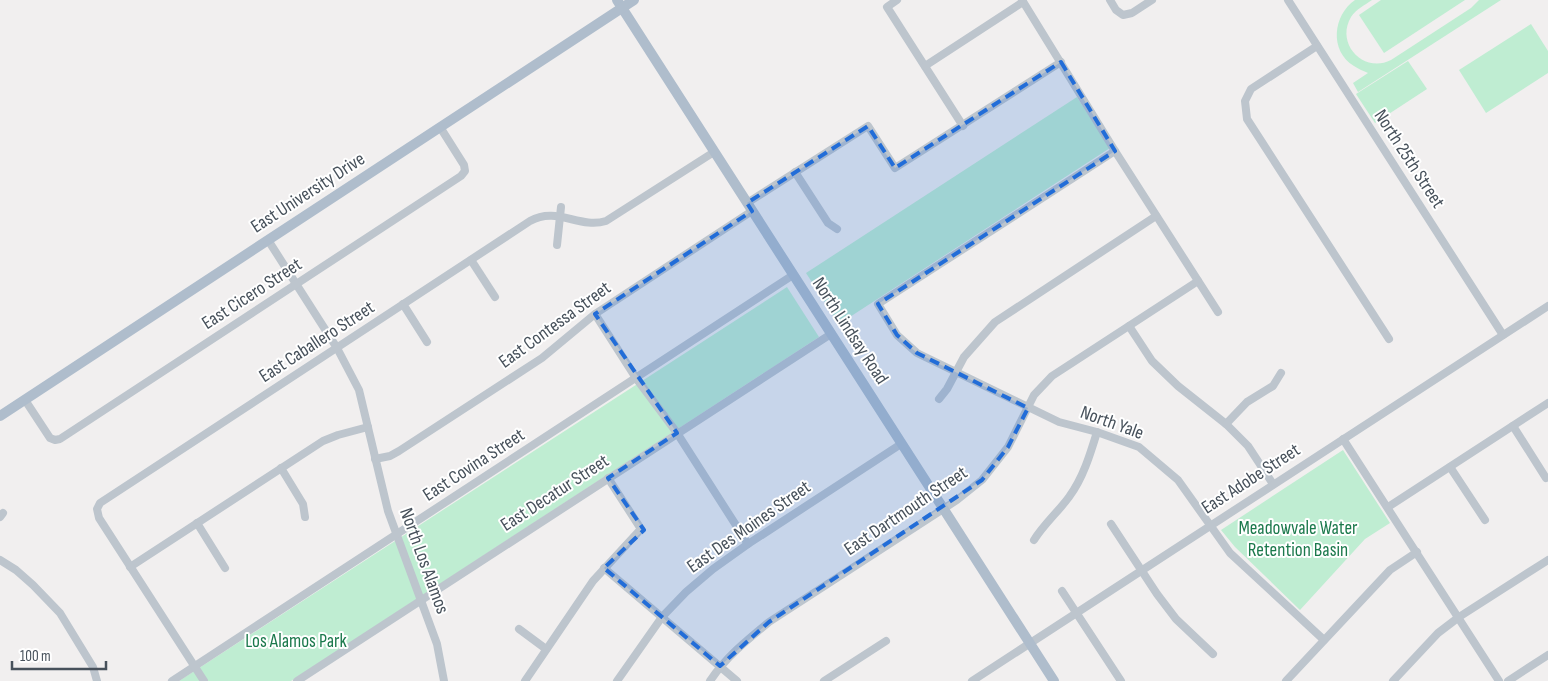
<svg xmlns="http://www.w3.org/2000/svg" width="1548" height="681" viewBox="0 0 1548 681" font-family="'Sofia Sans Condensed',sans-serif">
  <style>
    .green { fill: #bfedd2 }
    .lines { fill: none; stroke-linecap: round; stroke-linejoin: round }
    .minor { stroke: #bdc5cd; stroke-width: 8 }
    .major { stroke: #afbdcc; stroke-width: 10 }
    .marked { fill: #226dd8; fill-opacity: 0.2; stroke: #226dd8; stroke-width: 4; stroke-dasharray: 10 6; stroke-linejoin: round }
    .labels { text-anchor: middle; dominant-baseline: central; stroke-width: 4; stroke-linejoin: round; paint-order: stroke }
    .street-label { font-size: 19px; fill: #47515b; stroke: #fff }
    .park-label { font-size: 19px; fill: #1b794c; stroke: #fff }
  </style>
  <rect width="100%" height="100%" fill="#f1efef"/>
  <g class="green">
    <path d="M1355 0H1372C1365 5 1356 9 1351 17 1335 44 1364 74 1391 60L1471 8 1479 0H1501L1358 92 1353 83 1368 73C1364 71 1358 69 1354 66 1329 51 1333 15 1355 0Z"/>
    <polygon points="1381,0 1465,0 1384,53 1359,15"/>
    <polygon points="1531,24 1548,51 1548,73 1486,113 1459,70"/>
    <polygon points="1408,61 1427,89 1375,123 1356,94"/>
    <polygon points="1077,97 1110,148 839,324 806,273"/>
    <polygon points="787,287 819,337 291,681 179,681"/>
    <polygon points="1343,450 1390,523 1365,539 1300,610 1235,547 1221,530"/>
  </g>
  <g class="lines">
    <g class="minor">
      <polyline points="897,0 887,7 963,126"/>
      <polyline points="1022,0 1115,151 1218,312"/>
      <polyline points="1110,0 1116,10 1123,15 1132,13 1152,0"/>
      <polyline points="1288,0 1503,335"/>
      <polyline points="1317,46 1251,89 1245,101 1247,119 1389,339"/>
      <polyline points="925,66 1023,2"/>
      <polyline points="1115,151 878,304 897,335 917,353 1059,422 1097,432 1139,447 1178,480 1230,553 1324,640"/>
      <polyline points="795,172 828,223 837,229"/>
      <polyline points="747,203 868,126 895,168 1061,62"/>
      <polyline points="268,240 337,348 359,390 388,511 437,644 444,681"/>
      <polyline points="557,245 561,207"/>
      <polyline points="471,260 495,297"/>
      <polyline points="403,304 427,342"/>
      <polyline points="595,314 636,378 677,433 748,544"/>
      <polyline points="1129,326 1152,361 1178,386 1226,424 1248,446 1273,484"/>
      <polyline points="939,399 947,389 964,357 995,322 1156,216"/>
      <polyline points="25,400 50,438 55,440 60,439 461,176 465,171 464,165 440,127"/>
      <polyline points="1226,424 1247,402 1273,386 1281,373"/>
      <polyline points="1513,426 1546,478"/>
      <polyline points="1343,439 1499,681"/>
      <polyline points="375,459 390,456 399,451 542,358 595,314 752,211"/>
      <polyline points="1450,467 1485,520"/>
      <polyline points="281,468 303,504 305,517"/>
      <polyline points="1388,507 1548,403"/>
      <polyline points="0,517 3,513"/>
      <polyline points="197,523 225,568"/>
      <polyline points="1111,524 1157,594 1176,619 1213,654"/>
      <path d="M1034 540C1044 524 1058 512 1069 497 1083 478 1090 455 1097 432"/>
      <polyline points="0,560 16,570 33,585 60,613 93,667 97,681"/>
      <polyline points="130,567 323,441 338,435 368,427"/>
      <polyline points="604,568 737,681"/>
      <polyline points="1062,591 1121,681"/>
      <polyline points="519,629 546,649"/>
      <polyline points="172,681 793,275"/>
      <path d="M204 681 99 518 97 509 100 503 530 221C557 206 579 229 606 221L714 152"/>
      <polyline points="297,681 831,334"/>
      <polyline points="525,681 593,581 641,529 608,478"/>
      <polyline points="617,681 662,617 686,592 713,569 748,544 901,444"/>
      <path d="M710 681C726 657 747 640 769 622L957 500 982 480 1008 447 1034 395 1052 376 1198 281"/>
      <polyline points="824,681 886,641"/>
      <polyline points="972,681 1548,306"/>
      <polyline points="1286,681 1390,570 1417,552"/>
      <polyline points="1393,681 1438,633 1459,617 1548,560"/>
      <polyline points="1508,681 1548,655"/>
    </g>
    <g class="major">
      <polyline points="617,0 1054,681"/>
      <polyline points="0,416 634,0"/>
    </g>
  </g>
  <path class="marked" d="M1061 62 1115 151 878 304 897 335 917 353 1028 408 1008 447 982 480 769 622 720 666 604 568 644 530 608 478 677 433 595 314 752 211 747 203 868 126 895 168Z"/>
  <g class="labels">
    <g class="street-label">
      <text transform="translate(1409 159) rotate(57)">North 25th Street</text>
      <text transform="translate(308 193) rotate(-33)">East University Drive</text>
      <text transform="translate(252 294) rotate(-33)">East Cicero Street</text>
      <text transform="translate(555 325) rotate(-36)">East Contessa Street</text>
      <text transform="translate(850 331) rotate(57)">North Lindsay Road</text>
      <text transform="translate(317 342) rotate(-33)">East Caballero Street</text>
      <text transform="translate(1112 423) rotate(20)">North Yale</text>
      <text transform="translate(474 465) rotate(-33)">East Covina Street</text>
      <text transform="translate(1251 479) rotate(-33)">East Adobe Street</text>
      <text transform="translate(555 493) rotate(-33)">East Decatur Street</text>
      <text transform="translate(906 511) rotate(-34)">East Dartmouth Street</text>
      <text transform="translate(749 527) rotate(-35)">East Des Moines Street</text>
      <text transform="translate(424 561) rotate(70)">North Los Alamos</text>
    </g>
    <g class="park-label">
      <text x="1298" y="528">Meadowvale Water<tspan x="1298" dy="22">Retention Basin</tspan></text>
      <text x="296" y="641">Los Alamos Park</text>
    </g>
  </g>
  <path d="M12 661v8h94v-8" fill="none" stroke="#47515b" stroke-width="2.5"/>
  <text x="20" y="661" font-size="15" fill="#47515b" stroke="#ffffff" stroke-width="4" paint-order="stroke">100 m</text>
</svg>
